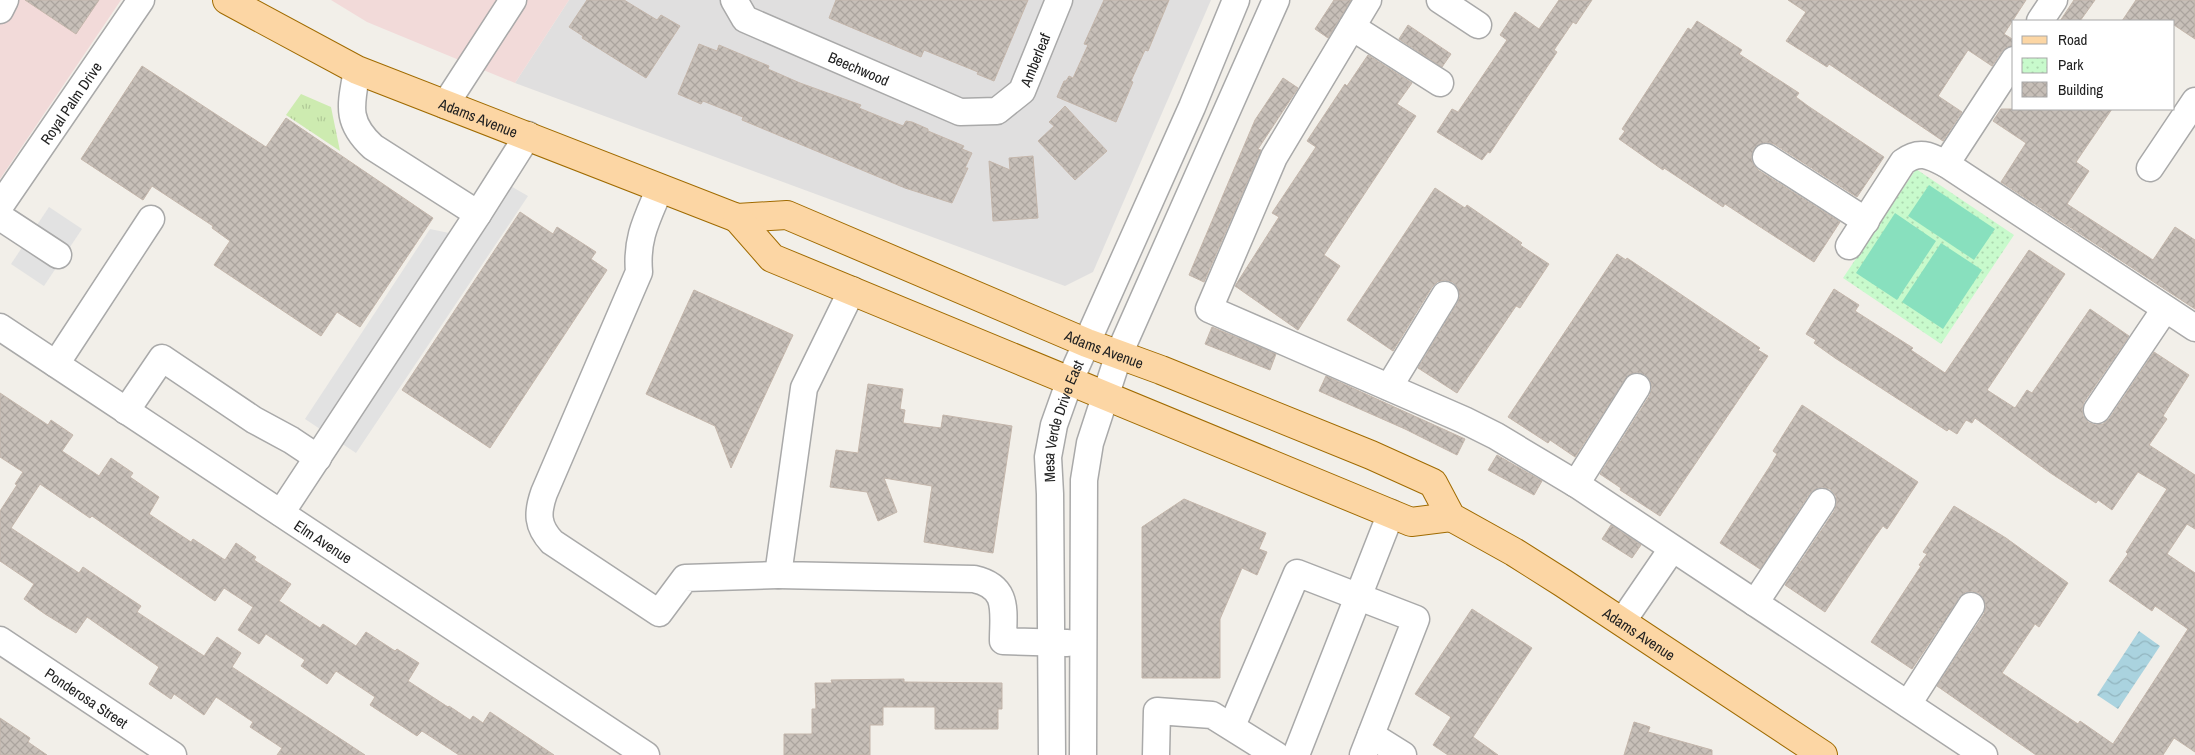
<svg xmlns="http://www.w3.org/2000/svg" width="2195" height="755" viewBox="0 0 2195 755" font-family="'Archivo Narrow',sans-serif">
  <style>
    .residential { fill: #e0dfdf }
    .commercial { fill: #f2dad9 }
    .grass { fill: url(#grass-tufts) }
    .park { fill: url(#park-dots) }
    .pitch { fill: #88e0be }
    .parking { fill: #e2e2e2 }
    .water { fill: url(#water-waves) }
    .building { fill: url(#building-cross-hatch); stroke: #c4b6ab }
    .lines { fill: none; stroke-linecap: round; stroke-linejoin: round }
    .minor-casing { stroke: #a9a9a9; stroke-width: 29 }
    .major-casing { stroke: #a06b00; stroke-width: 30 }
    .minor { stroke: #fff; stroke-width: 26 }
    .major { stroke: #fcd6a4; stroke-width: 28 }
    .labels { text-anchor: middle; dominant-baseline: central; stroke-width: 4; stroke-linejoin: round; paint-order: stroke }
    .street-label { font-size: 15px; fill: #222; stroke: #fff }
  </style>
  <defs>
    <pattern id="grass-tufts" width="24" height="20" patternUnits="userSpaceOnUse" patternTransform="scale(1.25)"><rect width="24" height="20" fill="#cdebb0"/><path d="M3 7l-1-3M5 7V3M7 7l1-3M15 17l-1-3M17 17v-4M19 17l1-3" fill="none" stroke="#b0c997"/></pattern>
    <pattern id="park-dots" width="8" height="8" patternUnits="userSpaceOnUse" patternTransform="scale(1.25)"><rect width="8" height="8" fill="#c8facc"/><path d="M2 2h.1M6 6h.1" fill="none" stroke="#acd6af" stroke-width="1.8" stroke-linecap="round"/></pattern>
    <pattern id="water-waves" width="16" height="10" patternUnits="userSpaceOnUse" patternTransform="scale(1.25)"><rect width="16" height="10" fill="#aad3df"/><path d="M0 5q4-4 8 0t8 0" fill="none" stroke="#92b5bf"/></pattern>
    <pattern id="building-cross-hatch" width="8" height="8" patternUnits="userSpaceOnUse" patternTransform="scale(1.25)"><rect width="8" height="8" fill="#c7bfb8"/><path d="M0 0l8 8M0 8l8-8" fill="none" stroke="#aba49e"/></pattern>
  </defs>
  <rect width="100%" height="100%" fill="#f2efe9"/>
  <polygon class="residential" points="569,0 1211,0 1093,272 1065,286 515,83"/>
  <g class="commercial">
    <polygon points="0,0 121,0 0,179"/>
    <polygon points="331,0 569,0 515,83 367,22"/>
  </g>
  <polygon class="grass" points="301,94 331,107 340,151 286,115"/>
  <polygon class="park" points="1916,169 2014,235 1941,344 1843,278"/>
  <g class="pitch">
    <polygon points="1929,185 1995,229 1974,260 1908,216"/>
    <polygon points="1895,213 1936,241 1897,300 1856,273"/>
    <polygon points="1941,243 1982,270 1943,329 1902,302"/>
  </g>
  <g class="parking">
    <polygon points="488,173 528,196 356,453 305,419 430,229 449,233"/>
    <polygon points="49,207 82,229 44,286 11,264"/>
  </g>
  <polygon class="water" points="2139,631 2160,646 2118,709 2097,695"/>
  <g class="building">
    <polygon points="25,0 99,0 76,34"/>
    <polygon points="587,0 624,0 657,20 661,15 680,26 646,78 582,38 583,36 569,27"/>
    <polygon points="836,0 1028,0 994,81 977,74 978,72 924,50 921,57 829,18"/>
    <polygon points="1104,0 1169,0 1148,51 1145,50 1131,81 1133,82 1116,122 1057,97 1064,81 1066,81 1069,76 1073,78 1088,45 1084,44"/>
    <polygon points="1334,0 1351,0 1328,38 1315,29"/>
    <polygon points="1559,0 1592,0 1576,24 1573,22 1554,50 1557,52 1490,153 1488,152 1482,160 1437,132 1452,109 1458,112 1507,40 1500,35 1515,12 1539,29"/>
    <polygon points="1788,0 2026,0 2004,34 2014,40 2014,45 2007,47 2002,51 1992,66 1968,50 1938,96 1962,112 1943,141 1829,64 1827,67 1786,41 1806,12"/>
    <polygon points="2074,0 2095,0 2080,21 2060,21"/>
    <polygon points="2136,0 2195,0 2195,39 2174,25 2174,21 2122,21"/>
    <polygon points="1697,21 1742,50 1739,54 1799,93 1796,97 1808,106 1884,157 1857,197 1774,144 1766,142 1760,144 1754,149 1751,157 1753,164 1758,170 1840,222 1814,262 1725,204 1723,207 1664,168 1663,170 1619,139 1625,131 1622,129 1688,28 1691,30"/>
    <polygon points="1408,25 1451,54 1442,67 1399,39"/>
    <polygon points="699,44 717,51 719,45 769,66 768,69 800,83 861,105 859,108 903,126 906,121 912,122 928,129 928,131 964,146 962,149 972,153 965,168 968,168 952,203 905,188 742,120 743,117 703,101 701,104 678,94"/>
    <polygon points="1368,55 1412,83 1397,104 1416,116 1324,255 1340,266 1298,330 1235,286 1279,217 1272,213 1316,147 1307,141 1345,84 1347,86"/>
    <polygon points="142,66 266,147 286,118 433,218 360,327 337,312 321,336 214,265 230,241 212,228 213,226 152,186 143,200 81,159"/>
    <polygon points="1283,78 1298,88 1258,149 1261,150 1204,282 1189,275 1255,120"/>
    <polygon points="1065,106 1107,151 1075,180 1038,141 1054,126 1049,122"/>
    <polygon points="2001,109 2112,109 2076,162 2089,171 2067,204 2153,260 2175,227 2195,240 2195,309 2001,182 2026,143 1993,121"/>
    <polygon points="1033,156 1038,218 993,221 989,161 1010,170 1009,158"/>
    <polygon points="1435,188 1465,208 1467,205 1522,243 1520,245 1549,264 1520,308 1516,306 1457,393 1418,368 1458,302 1460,296 1458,288 1453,282 1445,280 1437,282 1432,287 1393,351 1347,320"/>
    <polygon points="520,212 553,234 557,227 596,252 591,259 607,270 490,448 402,390"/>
    <polygon points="2029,250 2065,274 1987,390 2015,408 2027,390 2032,393 2090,309 2129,336 2084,402 2082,409 2083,416 2089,423 2096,425 2103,424 2109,419 2154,352 2189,375 2163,416 2167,419 2149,445 2195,475 2195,529 2187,524 2167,554 2195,573 2195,752 2174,738 2163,755 2036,755 1937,686 1984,614 1986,607 1984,600 1979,593 1972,591 1965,592 1959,598 1912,669 1871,642 1921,566 1919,565 1927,554 1923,552 1954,506 2006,538 2068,583 2039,627 2035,624 2002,673 2078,724 2080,721 2113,744 2188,629 2155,606 2152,611 2109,581 2128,554 2126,552 2167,489 2138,472 2112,510 2098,500 2096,503 2049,472 1975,418 1972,423 1966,420 1957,434 1949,429 1947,431 1835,358 1814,343 1816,340 1806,334 1834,289 1859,305 1855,311 1913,348 1911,350 1945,373"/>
    <polygon points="1617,254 1626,260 1627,258 1670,287 1760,348 1758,350 1768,356 1660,516 1620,490 1621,488 1600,474 1650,395 1652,387 1650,380 1645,375 1637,372 1630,374 1625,379 1575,457 1550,440 1548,443 1508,417"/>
    <polygon points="694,290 793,335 731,468 715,426 646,394"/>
    <polygon points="1212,327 1276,354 1270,370 1205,344"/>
    <polygon points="1326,376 1465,439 1457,455 1405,429 1319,391"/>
    <polygon points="868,384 903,389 900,409 905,410 903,423 941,428 943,415 1012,426 993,553 924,542 932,486 884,478 897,512 878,521 867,492 830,487 836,450 858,453"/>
    <polygon points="0,393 48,425 51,420 73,435 62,451 99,476 111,458 133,473 130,477 159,497 149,514 191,542 193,539 225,560 236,543 256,557 254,560 291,584 279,601 320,628 323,624 356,646 366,632 395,651 397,649 419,663 408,681 448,707 449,706 470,720 473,716 483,723 490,712 554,755 459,755 422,731 417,736 370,705 375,697 336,671 327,684 301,666 305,660 266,634 259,644 238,630 253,607 224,588 215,601 92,516 90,518 40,484 11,528 79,573 83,567 141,606 137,612 204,656 217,637 241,653 232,667 365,755 277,755 282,748 250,727 253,722 216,697 204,715 174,694 171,699 149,684 159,667 87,617 76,633 45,614 24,599 34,584 0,561 0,511 17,485 15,484 23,472 0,457"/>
    <polygon points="1802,405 1918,482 1887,529 1883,526 1875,537 1825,612 1785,585 1835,510 1837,502 1836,496 1830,489 1822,487 1815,489 1810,493 1760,569 1720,543 1770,466 1777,454 1773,451"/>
    <polygon points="1497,455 1542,481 1534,495 1488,470"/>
    <polygon points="1184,499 1266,533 1259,549 1267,552 1257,575 1242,568 1220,619 1220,678 1142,678 1142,527"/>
    <polygon points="1611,525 1641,545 1632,558 1602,539"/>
    <polygon points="1472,609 1532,648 1473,737 1498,755 1448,755 1433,745 1451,717 1415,694"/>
    <polygon points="904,679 904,682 1002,683 1002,709 998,709 998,729 935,729 935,707 883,707 883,725 870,725 870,755 784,755 784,734 812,734 812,709 816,709 815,683 832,683 831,680"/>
    <polygon points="0,718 30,738 28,742 47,755 0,755"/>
    <polygon points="1634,722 1650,727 1648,732 1712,750 1712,755 1624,755"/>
  </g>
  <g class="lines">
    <g class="minor-casing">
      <g id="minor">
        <path id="s1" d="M734 0 745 19 960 112 997 111 1022 91 1059 0"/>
        <polyline points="1368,0 1274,157 1209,309 1464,420 1496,436 1576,484 1984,755"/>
        <polyline points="1440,0 1478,25"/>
        <polyline points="0,10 5,0"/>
        <polyline points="2040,21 2054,0"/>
        <polyline points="1352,27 1440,83"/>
        <polyline points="2014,60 1946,164 2195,328"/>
        <path d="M357 70C351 105 345 121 373 147L478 214 528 135"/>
        <polyline points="445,105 513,0"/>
        <polyline points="1766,157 1866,221"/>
        <polyline points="2150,168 2195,101"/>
        <path d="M660 188C647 219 636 238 639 272L544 493C537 513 537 526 552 542L659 613 685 578 778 575"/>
        <path id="s2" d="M0 206 141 0"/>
        <polyline points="0,217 58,255"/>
        <path d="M1849 246 1903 162C1919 150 1929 155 1946 164"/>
        <path d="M852 290 804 388 778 575 974 579C1010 587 1003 612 1003 641L1067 643"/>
        <path id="s3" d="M0 327 646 755"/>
        <polyline points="56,364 151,219"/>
        <polyline points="1389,387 1445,295"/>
        <polyline points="2097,410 2165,309"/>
        <polyline points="126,411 162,358 254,420 291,440 318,458"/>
        <polyline points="1576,484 1637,387"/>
        <polyline points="281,513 478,214"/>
        <polyline points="1755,603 1822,502"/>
        <polyline points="1622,622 1672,549"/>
        <path id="s4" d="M0 640 173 755"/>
        <polyline points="1908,704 1971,606"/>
        <polyline points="1232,726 1297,573 1416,619 1363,755"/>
        <polyline points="1371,735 1403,755"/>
        <path id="s5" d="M1052 755 1050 494 1048 457 1054 425 1070 380 1192 107 1236 0"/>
        <polyline points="1083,755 1084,480 1090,443 1119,354 1276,0"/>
        <polyline points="1156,755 1157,711 1212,715 1276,755"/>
        <polyline points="1296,755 1391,513"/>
      </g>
    </g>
    <g class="major-casing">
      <g id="major">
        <path id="s6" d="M227 0 357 70 737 218 787 215 1087 343 1161 370 1371 455 1433 483 1451 517 1514 552 1563 583 1823 755"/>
        <polyline points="737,218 772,258 1411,522 1451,517"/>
      </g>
    </g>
    <use href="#minor" class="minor"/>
    <use href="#major" class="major"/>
  </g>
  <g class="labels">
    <g class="street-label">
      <text stroke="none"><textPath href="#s1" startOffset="359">Amberleaf</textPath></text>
      <text stroke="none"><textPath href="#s1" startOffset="146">Beechwood</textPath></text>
      <text stroke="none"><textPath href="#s2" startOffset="125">Royal Palm Drive</textPath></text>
      <text stroke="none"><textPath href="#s6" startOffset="278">Adams Avenue</textPath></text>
      <text stroke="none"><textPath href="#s6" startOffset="950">Adams Avenue</textPath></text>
      <text stroke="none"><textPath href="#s5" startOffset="336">Mesa Verde Drive East</textPath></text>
      <text stroke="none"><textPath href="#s3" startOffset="388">Elm Avenue</textPath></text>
      <text stroke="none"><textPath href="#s6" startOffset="1565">Adams Avenue</textPath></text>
      <text stroke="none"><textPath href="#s4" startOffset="104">Ponderosa Street</textPath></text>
    </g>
  </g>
  <rect x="2012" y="20" width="162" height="90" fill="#ffffff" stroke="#a7a7a7"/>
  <rect x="2022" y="36" width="25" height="8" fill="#fcd6a4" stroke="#a7a7a7"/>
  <text x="2058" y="45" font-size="15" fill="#222222">Road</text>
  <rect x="2022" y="58" width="25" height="15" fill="url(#park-dots)" stroke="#a7a7a7"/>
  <text x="2058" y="70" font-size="15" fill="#222222">Park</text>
  <rect x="2022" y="82" width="25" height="15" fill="url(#building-cross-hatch)" stroke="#a7a7a7"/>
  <text x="2058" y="95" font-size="15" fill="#222222">Building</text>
</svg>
